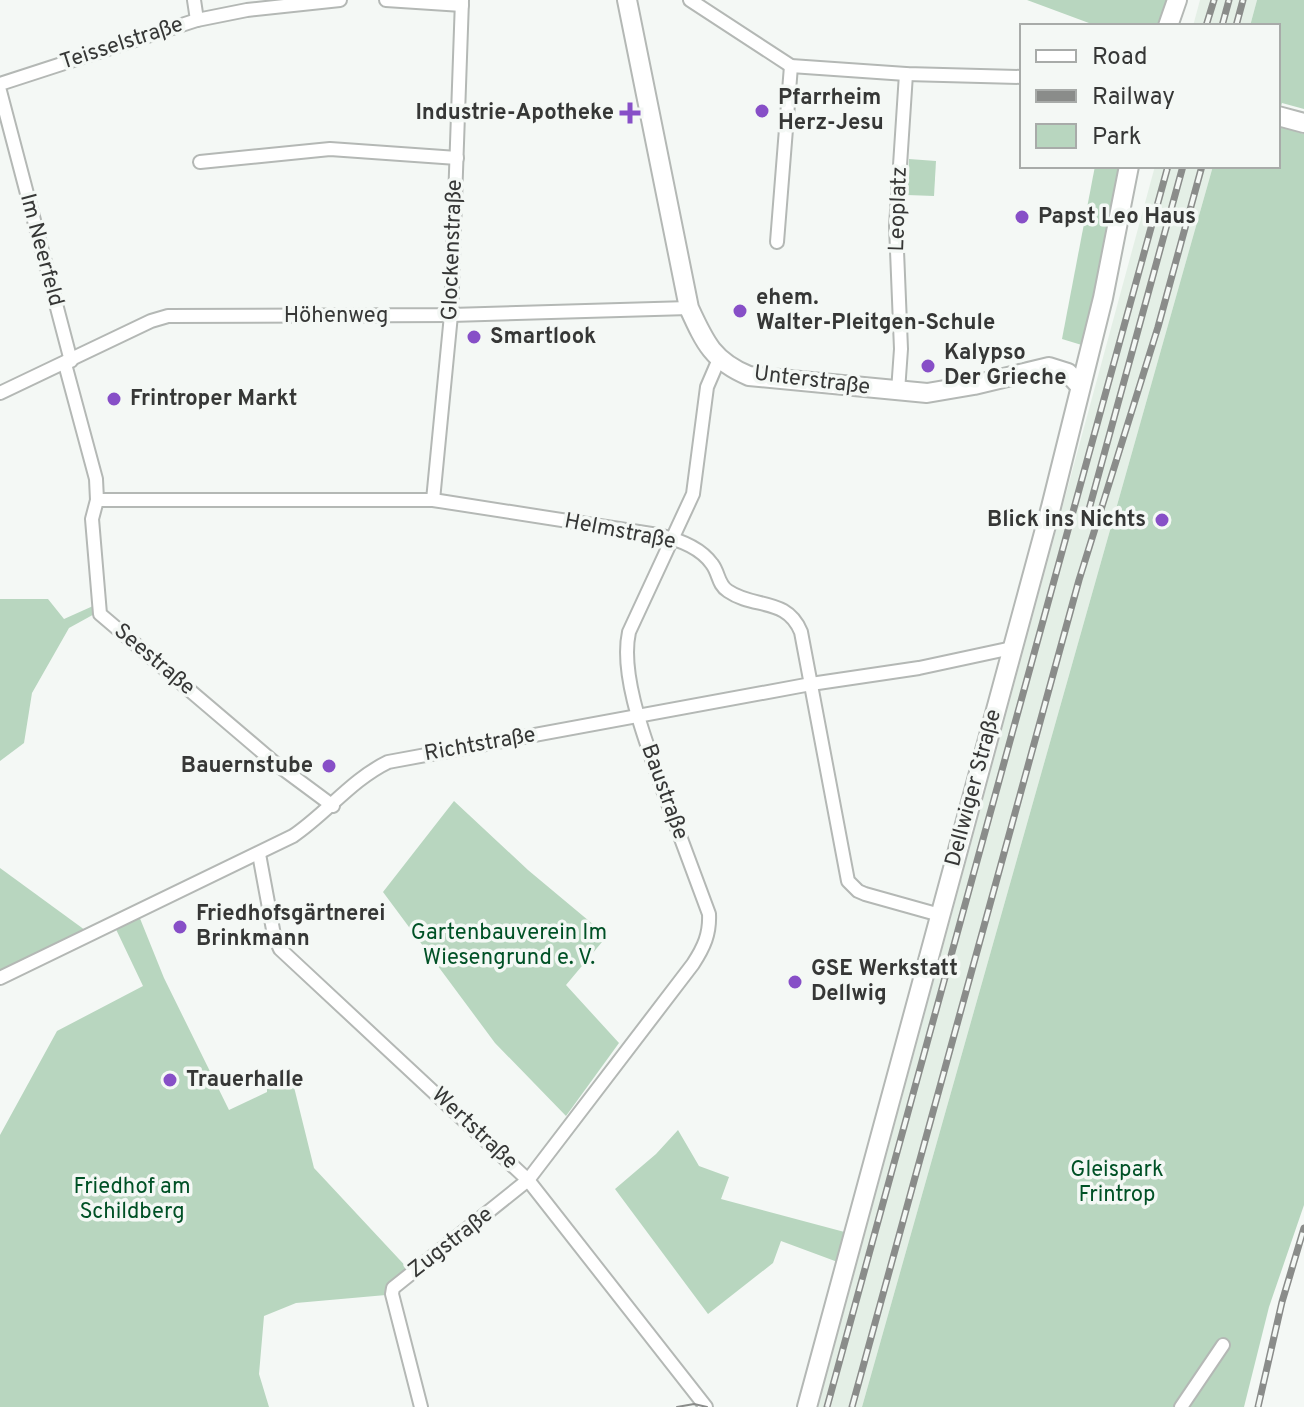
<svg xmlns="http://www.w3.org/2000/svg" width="1304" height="1407" viewBox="0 0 1304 1407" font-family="Overpass,sans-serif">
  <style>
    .built { fill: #e4efe6 }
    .green { fill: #b8d6bf }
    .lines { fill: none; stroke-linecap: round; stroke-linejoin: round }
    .street-casing { stroke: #b4b8b5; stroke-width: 16 }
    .secondary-casing { stroke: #b4b8b5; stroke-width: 22 }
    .street { stroke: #fff; stroke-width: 12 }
    .secondary { stroke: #fff; stroke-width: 18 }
    .tram { stroke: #8a8c8a; stroke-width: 2 }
    .rail-casing { stroke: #8a8c8a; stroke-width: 7 }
    .rail { stroke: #f4f8f5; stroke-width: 4; stroke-dasharray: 12; stroke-linecap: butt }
    .poi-dot { fill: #874fc7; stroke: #f4f8f5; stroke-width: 3 }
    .labels { text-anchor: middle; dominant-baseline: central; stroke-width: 7; stroke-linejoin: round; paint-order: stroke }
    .street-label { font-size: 22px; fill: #363736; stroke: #f4f8f5 }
    .poi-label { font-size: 22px; font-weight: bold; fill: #363736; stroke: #f4f8f5; text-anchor: start }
    .park-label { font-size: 22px; fill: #005126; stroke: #f4f8f5 }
  </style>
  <rect width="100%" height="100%" fill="#f4f8f5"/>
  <g class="built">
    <polygon points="1200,0 1257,0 1250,26 1193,26"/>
    <polygon points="1155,166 1213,166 862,1407 818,1407"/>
  </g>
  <g class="green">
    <polygon points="1027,0 1174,0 1165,26 1097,26"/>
    <polygon points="1257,0 1304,0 1304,109 1282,103 1278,117 1278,26 1250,26"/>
    <polygon points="1278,126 1304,134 1304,1205 1269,1307 1244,1407 862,1407 1213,166 1278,166"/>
    <polygon points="909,159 936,161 934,196 907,195"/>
    <polygon points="1095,166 1124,166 1085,346 1062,339"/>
    <polygon points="0,599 48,599 64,619 93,606 98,612 69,628 32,693 24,743 0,761"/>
    <polygon points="454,801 528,870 607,936 566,985 619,1043 566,1116 495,1043 383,892"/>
    <polygon points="0,868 89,933 0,975"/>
    <polygon points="137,911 164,978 229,1110 267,1092 267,1089 293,1083 314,1168 412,1273 386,1295 296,1303 264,1316 259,1374 269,1407 0,1407 0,1135 57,1031 143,986 113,923"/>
    <polygon points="678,1130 699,1166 729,1177 721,1199 852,1234 843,1264 781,1241 773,1263 708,1314 615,1189 656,1154"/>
  </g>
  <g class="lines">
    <g class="street-casing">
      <g id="street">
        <polyline points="194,0 197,20"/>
        <polyline points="386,0 462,5"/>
        <polyline points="690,0 791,66 906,74 1022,77"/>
        <polyline points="0,84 197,20 247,10 340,0"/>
        <polyline points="0,91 71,361"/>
        <polyline points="200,162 330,149 457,158"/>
        <polyline points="777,242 791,66"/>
        <polyline points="65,364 96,479 97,500 92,519 100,614 275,763 333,806"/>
        <polyline points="898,391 901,349 896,226 906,74"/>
        <polyline points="0,393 151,321 168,316 451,315 689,308"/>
        <path d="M97 500H433L658 535C677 539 700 547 712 564 719 573 718 585 728 591 754 609 787 597 801 632L848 881 858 891 865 894 940 915"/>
        <polyline points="433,500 451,315 462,0"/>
        <polyline points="259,854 274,935 280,949 528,1180 706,1407"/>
        <path d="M0 978 293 836C327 813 351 780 388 762L811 684 919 668 1012 648"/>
        <path d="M421 1407 392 1294 393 1288 528 1180 693 964C704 947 710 934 709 914 694 874 679 833 664 793 649 749 619 678 629 632L693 494 707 387 719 359"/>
        <polyline points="1181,1407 1223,1345"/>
      </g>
    </g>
    <g class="secondary-casing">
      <g id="secondary">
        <path d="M627 0 689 308C705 343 713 361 749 376L927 393 974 385 1049 367 1068 373 1080 386"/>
        <polyline points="1168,26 1177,0"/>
        <polyline points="1278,116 1304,123"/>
        <polyline points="807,1407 1051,507 1103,298 1129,166"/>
      </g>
    </g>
    <use href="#street" class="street"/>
    <use href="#secondary" class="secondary"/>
    <polyline class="tram" points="677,1407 694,1404 707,1407"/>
    <g class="rail-casing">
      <g id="rail">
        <polyline points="1206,26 1214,0"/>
        <polyline points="1222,26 1229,0"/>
        <polyline points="1236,26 1243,0"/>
        <polyline points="1088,513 1183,166"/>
        <polyline points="827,1407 1168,166"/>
        <polyline points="852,1407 1079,580 1158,327 1202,166"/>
        <polyline points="1258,1407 1282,1302 1304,1228"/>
      </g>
    </g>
    <use href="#rail" class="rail"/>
  </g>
  <g class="poi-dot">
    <circle cx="762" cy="111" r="8"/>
    <path d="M626 101h8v8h8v8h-8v8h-8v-8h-8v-8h8z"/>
    <circle cx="1022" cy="217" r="8"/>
    <circle cx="740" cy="311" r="8"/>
    <circle cx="474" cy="337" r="8"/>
    <circle cx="928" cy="366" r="8"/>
    <circle cx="114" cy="399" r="8"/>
    <circle cx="1162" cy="520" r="8"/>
    <circle cx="329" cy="766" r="8"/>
    <circle cx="180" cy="927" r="8"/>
    <circle cx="795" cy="982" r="8"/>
    <circle cx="170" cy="1080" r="8"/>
  </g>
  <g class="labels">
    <g class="street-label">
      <text transform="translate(122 44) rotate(-18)">Teisselstraße</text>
      <text transform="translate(899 209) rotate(-88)">Leoplatz</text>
      <text transform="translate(41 250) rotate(75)">Im Neerfeld</text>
      <text transform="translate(453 250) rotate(-88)">Glockenstraße</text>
      <text x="336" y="316">Höhenweg</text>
      <text transform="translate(812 381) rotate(7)">Unterstraße</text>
      <text transform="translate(620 532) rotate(11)">Helmstraße</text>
      <text transform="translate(154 660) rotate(40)">Seestraße</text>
      <text transform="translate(480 745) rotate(-10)">Richtstraße</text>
      <text transform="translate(974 788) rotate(-75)">Dellwiger Straße</text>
      <text transform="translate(664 792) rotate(70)">Baustraße</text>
      <text transform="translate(474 1129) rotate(43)">Wertstraße</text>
      <text transform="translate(451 1243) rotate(-38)">Zugstraße</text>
    </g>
    <g class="poi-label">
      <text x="778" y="98">Pfarrheim<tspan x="778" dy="25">Herz-Jesu</tspan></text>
      <text x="614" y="113" text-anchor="end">Industrie-Apotheke</text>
      <text x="1038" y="217">Papst Leo Haus</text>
      <text x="756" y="298">ehem.<tspan x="756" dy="25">Walter-Pleitgen-Schule</tspan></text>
      <text x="490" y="337">Smartlook</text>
      <text x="944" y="353">Kalypso<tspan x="944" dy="25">Der Grieche</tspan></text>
      <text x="130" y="399">Frintroper Markt</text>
      <text x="1146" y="520" text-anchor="end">Blick ins Nichts</text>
      <text x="313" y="766" text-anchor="end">Bauernstube</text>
      <text x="196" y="914">Friedhofsgärtnerei<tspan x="196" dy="25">Brinkmann</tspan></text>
      <text x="811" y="969">GSE Werkstatt<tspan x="811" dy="25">Dellwig</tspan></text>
      <text x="186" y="1080">Trauerhalle</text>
    </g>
    <g class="park-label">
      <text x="509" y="933">Gartenbauverein Im<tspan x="509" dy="25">Wiesengrund e. V.</tspan></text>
      <text x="1117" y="1170">Gleispark<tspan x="1117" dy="25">Frintrop</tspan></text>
      <text x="132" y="1187">Friedhof am<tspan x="132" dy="25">Schildberg</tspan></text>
    </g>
  </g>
  <rect x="1020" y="24" width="260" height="144" fill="#f4f8f5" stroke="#a8aba9" stroke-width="2"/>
  <rect x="1036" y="50" width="40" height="12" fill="#ffffff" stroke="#a8aba9" stroke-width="2"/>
  <text x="1092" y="64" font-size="24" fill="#363736">Road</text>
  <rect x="1036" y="90" width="40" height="12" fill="#8a8c8a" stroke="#a8aba9" stroke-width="2"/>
  <text x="1092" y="104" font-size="24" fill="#363736">Railway</text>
  <rect x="1036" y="124" width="40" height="24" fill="#b8d6bf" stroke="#a8aba9" stroke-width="2"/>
  <text x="1092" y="144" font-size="24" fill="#363736">Park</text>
</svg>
